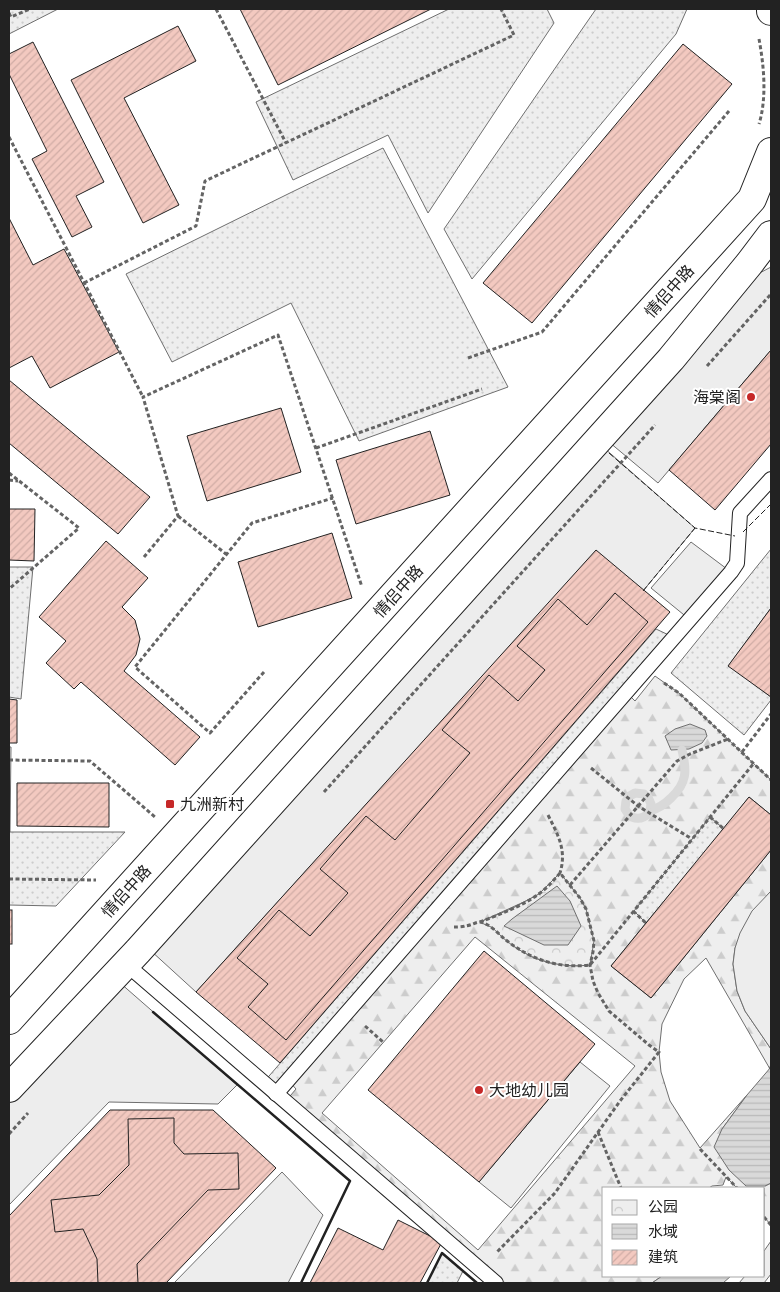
<svg xmlns="http://www.w3.org/2000/svg" width="780" height="1292" viewBox="0 0 780 1292" font-family="'Asap Condensed','Noto Sans SC',sans-serif">
  <style>
    .grass { fill: url(#grass-dots); stroke: #6f6f6f }
    .forest { fill: url(#forest-firs); stroke: #6f6f6f; fill-rule: evenodd }
    .park { fill: url(#park-crowns); stroke: #6f6f6f }
    .pitch { fill: #eee; stroke: #6f6f6f }
    .parking { fill: #ededed; stroke: #6f6f6f }
    .water { fill: url(#water-rules); stroke: #6f6f6f }
    .lines { fill: none; stroke-linecap: round; stroke-linejoin: round }
    .stream { stroke: #d9d9d9; stroke-width: 9 }
    .building { fill: url(#building-hatch); stroke: #222 }
    .service-casing { stroke: #222; stroke-width: 16 }
    .trunk-casing { stroke: #222; stroke-width: 30 }
    .path { stroke: #646464; stroke-width: 3; stroke-dasharray: 4 2.5; stroke-linecap: butt }
    .service { stroke: #fff; stroke-width: 14 }
    .trunk { stroke: #fff; stroke-width: 28 }
    .fence { stroke: #222; stroke-width: 1; stroke-dasharray: 6 2.5; stroke-linecap: butt }
    .wall { stroke: #222; stroke-width: 2.5 }
    .poi-dot { fill: #c62828; stroke: #fff; stroke-width: 2 }
    .labels { text-anchor: middle; dominant-baseline: central; stroke-width: 4; stroke-linejoin: round; paint-order: stroke }
    .street-label { font-size: 16px; fill: #222; stroke: #fff }
    .poi-label { font-size: 16px; fill: #222; stroke: #fff; text-anchor: start }
  </style>
  <defs>
    <pattern id="grass-dots" width="8" height="8" patternUnits="userSpaceOnUse" patternTransform="scale(1.25)"><rect width="8" height="8" fill="#eee"/><path d="M2 2h.1M6 6h.1" fill="none" stroke="#ccc" stroke-width="1.8" stroke-linecap="round"/></pattern>
    <pattern id="forest-firs" width="22" height="20" patternUnits="userSpaceOnUse" patternTransform="scale(1.25)"><rect width="22" height="20" fill="#eee"/><path d="M5 1l3.5 6h-7zM16 11l3.5 6h-7z" fill="#ccc"/></pattern>
    <pattern id="park-crowns" width="20" height="18" patternUnits="userSpaceOnUse" patternTransform="scale(1.25)"><rect width="20" height="18" fill="#eee"/><path d="M2 6a3 3 0 1 1 6 0M12 15a3 3 0 1 1 6 0" fill="none" stroke="#ccc"/></pattern>
    <pattern id="water-rules" width="6" height="5" patternUnits="userSpaceOnUse" patternTransform="scale(1.25)"><rect width="6" height="5" fill="#d9d9d9"/><path d="M0 2.5h6" fill="none" stroke="#bababa"/></pattern>
    <pattern id="building-hatch" width="6" height="6" patternUnits="userSpaceOnUse" patternTransform="scale(1.25)"><rect width="6" height="6" fill="#f3c9c0"/><path d="M-1 1l2-2M0 6l6-6M5 7l2-2" fill="none" stroke="#d0aca5"/></pattern>
  </defs>
  <rect width="100%" height="100%" fill="#fff"/>
  <g class="grass">
    <polygon points="9,9 58,9 9,34"/>
    <polygon points="449,9 547,9 554,23 428,213 388,135 293,180 256,102"/>
    <polygon points="596,9 687,9 676,34 472,279 444,229"/>
    <polygon points="383,148 508,387 359,441 291,303 172,362 126,274 292,192"/>
    <polygon points="771,549 771,608 729,665 771,697 771,700 744,735 671,673"/>
    <polygon points="9,567 33,567 21,699 9,697"/>
    <polygon points="656,629 673,637 276,1094 263,1083"/>
    <polygon points="9,747 11,747 10,832 125,832 56,906 9,905"/>
    <polygon points="710,817 724,829 646,923 633,911"/>
    <polygon points="442,1253 463,1271 457,1283 427,1283"/>
  </g>
  <path class="forest" d="M655 676 679 693 771 780V815L749 797 724 829 710 817 634 911 646 923 611 966 651 998 771 850V891L768 894 735 948 733 964 737 991 745 1011 771 1049V1067L770 1069 706 958 684 979 662 1024 659 1052 661 1072 670 1101 700 1148 747 1095 722 1129 765 1186 771 1183V1225L764 1217V1188H737L726 1177 723 1185 712 1186 709 1188H604V1276H662L652 1283H496L285 1102 296 1089 288 1080 626 692 635 701ZM560 873 580 898 586 909 578 966 550 963 534 958 516 948 500 935 492 927 480 922 528 900 539 894ZM475 937 635 1066 478 1250 322 1113Z"/>
  <path class="park" d="M560 873 580 898 586 909 594 941 590 965C563 968 537 962 515 947 509 943 504 939 499 934 496 932 494 928 491 927 487 925 483 924 480 922L513 908 539 894Z"/>
  <polygon class="pitch" points="580,1062 610,1086 511,1208 479,1182"/>
  <g class="parking">
    <polygon points="771,267 771,350 658,483 609,442 754,276"/>
    <polygon points="603,447 695,528 643,591 596,551 196,992 150,950"/>
    <polygon points="691,542 731,572 689,619 651,588"/>
    <polygon points="771,891 771,1049 745,1011 737,991 733,964 735,948 740,933 752,911"/>
    <polygon points="119,982 237,1085 218,1104 109,1102 9,1205 9,1102"/>
    <polygon points="282,1172 323,1215 288,1283 174,1283"/>
    <polygon points="771,1241 771,1274 764,1283 739,1283 745,1276 764,1276 764,1251"/>
  </g>
  <g class="water">
    <polygon points="690,724 705,730 707,736 702,743 689,749 671,750 665,736 675,729"/>
    <polygon points="557,886 570,901 581,926 568,945 544,945 504,926 512,919"/>
    <polygon points="771,1067 771,1183 765,1186 746,1186 729,1170 714,1147 722,1129 747,1095"/>
    <polygon points="662,1276 731,1276 723,1283 652,1283"/>
  </g>
  <g class="lines">
    <g class="stream">
      <polyline points="628,797 635,793 644,794"/>
      <path d="M648 797 651 804 650 811C659 808 664 805 671 798 687 783 687 771 682 750"/>
      <polyline points="626,801 625,809 629,815"/>
      <path d="M632 817C639 820 644 818 649 813"/>
    </g>
  </g>
  <g class="building">
    <polygon points="240,9 431,9 278,85"/>
    <polygon points="178,26 196,61 124,98 179,205 143,223 71,80"/>
    <polygon points="33,42 104,182 76,196 92,227 72,237 32,159 47,151 9,74 9,54"/>
    <polygon points="683,44 732,84 532,323 483,283"/>
    <polygon points="9,218 33,265 64,249 119,352 50,388 32,356 9,368"/>
    <polygon points="771,350 771,444 715,510 669,470"/>
    <polygon points="9,380 150,497 118,534 9,443"/>
    <polygon points="281,408 301,472 207,501 187,436"/>
    <polygon points="430,431 450,495 356,524 336,460"/>
    <polygon points="9,509 35,509 34,561 9,560"/>
    <polygon points="332,533 352,598 258,627 238,562"/>
    <polygon points="106,541 148,578 122,607 135,620 140,639 136,655 124,671 200,737 175,765 81,682 74,689 46,663 66,641 39,617"/>
    <polygon points="596,550 670,612 280,1063 196,992"/>
    <polygon points="615,593 648,622 286,1040 248,1007 268,984 237,958 279,910 310,936 348,893 320,869 366,816 395,840 470,753 442,730 489,675 518,701 545,670 517,646 558,599 587,625"/>
    <polygon points="771,608 771,697 728,666"/>
    <polygon points="9,699 17,700 17,743 9,743"/>
    <polygon points="17,783 109,783 109,827 17,826"/>
    <polygon points="749,797 771,815 771,850 651,998 611,966"/>
    <rect x="9" y="910" width="3" height="34"/>
    <polygon points="484,951 595,1044 479,1182 368,1090"/>
    <polygon points="110,1110 213,1110 276,1168 166,1283 9,1283 9,1216"/>
    <polygon points="174,1118 174,1143 184,1154 238,1153 239,1189 208,1190 137,1264 138,1283 98,1283 97,1259 83,1229 55,1232 51,1200 99,1195 129,1165 128,1119"/>
    <polygon points="398,1220 442,1242 420,1283 310,1283 338,1228 383,1250"/>
  </g>
  <g class="lines">
    <g class="service-casing">
      <g id="service">
        <polyline points="126,964 496,1283"/>
        <polyline points="276,1094 731,572 737,563 740,513 771,479"/>
      </g>
    </g>
    <g class="trunk-casing">
      <g id="trunk">
        <polyline points="771,9 771,11"/>
        <polyline points="9,1020 752,199 771,152"/>
        <polyline points="9,1088 138,951 671,359 749,264 771,235"/>
      </g>
    </g>
    <g class="path">
      <polyline points="216,9 286,143"/>
      <polyline points="9,13 11,17 30,9"/>
      <path d="M759 39C764 66 767 98 759 124"/>
      <polyline points="9,137 143,397"/>
      <polyline points="84,283 196,226 205,181 514,35 501,9"/>
      <polyline points="468,358 542,332 729,111"/>
      <polyline points="707,366 771,294"/>
      <polyline points="316,448 482,389"/>
      <polyline points="9,473 79,528 9,589"/>
      <polyline points="9,480 18,481"/>
      <polyline points="178,516 226,554"/>
      <polyline points="144,557 178,516 143,397 278,335 362,587"/>
      <polyline points="264,672 210,733 135,667 252,523 333,498"/>
      <polyline points="664,683 679,693 771,780"/>
      <polyline points="742,752 771,714"/>
      <polyline points="9,760 90,761 155,817"/>
      <polyline points="591,768 638,806 692,839"/>
      <polyline points="324,792 655,425"/>
      <path d="M548 815C558 835 567 850 560 873"/>
      <polyline points="710,817 724,829"/>
      <polyline points="9,879 96,880"/>
      <polyline points="570,885 677,761 690,754 728,739"/>
      <polyline points="633,911 646,923"/>
      <path d="M480 922C498 915 525 905 540 893 548 887 554 880 560 873L580 898 586 909 594 941 593 952 590 965 593 981 598 993 609 1011 649 1045 659 1052 620 1101 555 1193 496 1253"/>
      <path d="M454 927C457 927 462 927 465 926 470 926 476 922 480 922 491 924 498 934 506 940 530 959 558 969 590 965L754 763"/>
      <polyline points="365,1026 383,1042"/>
      <polyline points="770,1069 771,1067"/>
      <polyline points="598,1132 621,1188"/>
      <polyline points="9,1134 28,1113"/>
      <polyline points="700,1149 737,1188"/>
      <polyline points="764,1217 771,1225"/>
    </g>
    <use href="#service" class="service"/>
    <use href="#trunk" class="trunk"/>
    <g class="fence">
      <polyline points="609,453 695,528 735,536"/>
      <polyline points="743,532 771,504"/>
      <polyline points="643,591 695,528"/>
    </g>
    <g class="wall">
      <polyline points="153,1012 350,1181 301,1283"/>
      <polyline points="427,1283 442,1253 477,1283"/>
    </g>
  </g>
  <g class="poi-dot">
    <circle cx="751" cy="397" r="5"/>
    <rect x="165" y="799" width="10" height="10" rx="2.5"/>
    <circle cx="479" cy="1090" r="5"/>
  </g>
  <g class="labels">
    <g class="street-label">
      <text transform="translate(669 291) rotate(-48)">情侣中路</text>
      <text transform="translate(398 591) rotate(-48)">情侣中路</text>
      <text transform="translate(126 891) rotate(-48)">情侣中路</text>
    </g>
    <g class="poi-label">
      <text x="741" y="397" text-anchor="end">海棠阁</text>
      <text x="180" y="804">九洲新村</text>
      <text x="489" y="1090">大地幼儿园</text>
    </g>
  </g>
  <rect width="780" height="1292" fill="none" stroke="#222222" stroke-width="20"/>
  <rect x="602" y="1187" width="162" height="90" fill="#ffffff" stroke="#a7a7a7"/>
  <rect x="612" y="1200" width="25" height="15" fill="url(#park-crowns)" stroke="#a7a7a7"/>
  <text x="648" y="1212" font-size="15" fill="#222222">公园</text>
  <rect x="612" y="1224" width="25" height="15" fill="url(#water-rules)" stroke="#a7a7a7"/>
  <text x="648" y="1237" font-size="15" fill="#222222">水域</text>
  <rect x="612" y="1250" width="25" height="15" fill="url(#building-hatch)" stroke="#a7a7a7"/>
  <text x="648" y="1262" font-size="15" fill="#222222">建筑</text>
</svg>
